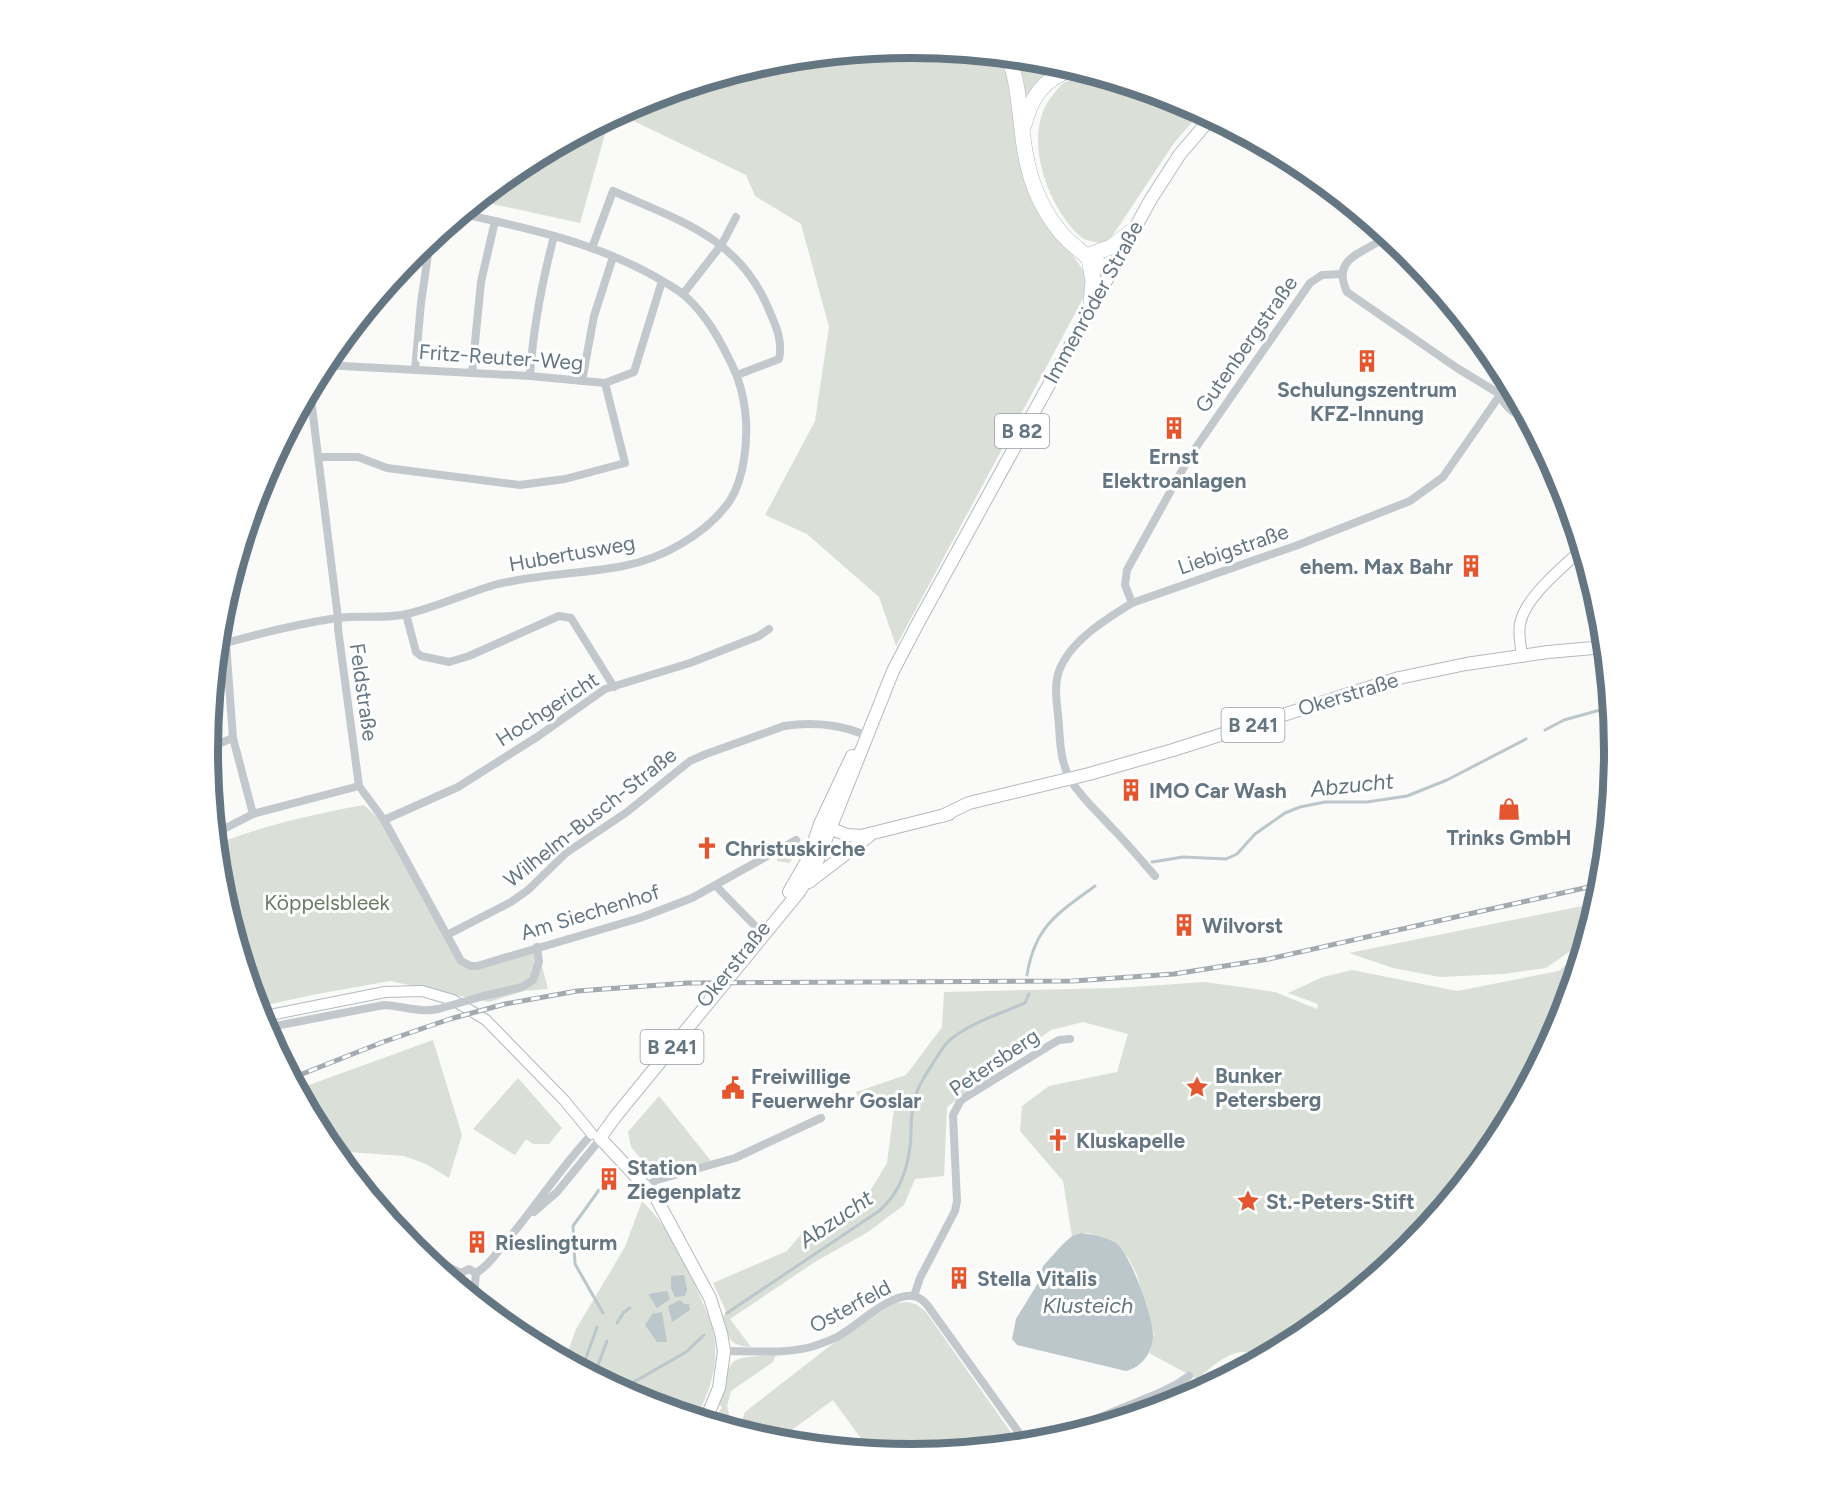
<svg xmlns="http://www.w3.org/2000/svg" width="1823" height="1503" viewBox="0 0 1823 1503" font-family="Figtree,sans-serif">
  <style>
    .green { fill: #dadfd7 }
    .water { fill: #bbc7cb }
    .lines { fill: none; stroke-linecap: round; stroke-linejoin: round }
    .stream { stroke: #bbc7cb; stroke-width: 3 }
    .secondary-casing { stroke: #b3babf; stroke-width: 12 }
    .primary-casing { stroke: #b5babe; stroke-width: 14 }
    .highway-casing { stroke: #b4b9bd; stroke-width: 16 }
    .street { stroke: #c3c8cc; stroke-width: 8 }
    .secondary { stroke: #fff; stroke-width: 10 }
    .primary { stroke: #fff; stroke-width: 12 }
    .highway { stroke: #fff; stroke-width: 15 }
    .rail-casing { stroke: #a2aab0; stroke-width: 5 }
    .rail { stroke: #fff; stroke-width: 3; stroke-dasharray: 9; stroke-linecap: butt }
    .street-bridge { stroke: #c3c8cc; stroke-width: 8 }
    .labels { text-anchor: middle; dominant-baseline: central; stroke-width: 6; stroke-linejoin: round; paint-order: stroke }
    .shield { fill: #fff; stroke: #939fa8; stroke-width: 1.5 }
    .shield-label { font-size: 20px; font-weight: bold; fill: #657683 }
    .street-label { font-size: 21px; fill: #657683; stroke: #fff }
    .poi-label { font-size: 21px; font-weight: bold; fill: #657683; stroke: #fff; text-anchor: start }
    .park-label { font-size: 21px; fill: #687a64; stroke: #fff }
    .water-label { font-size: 22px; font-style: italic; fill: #60757c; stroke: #fff }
    .rim { fill: none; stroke: #657683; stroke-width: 8 }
  </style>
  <rect width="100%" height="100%" fill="#fafaf8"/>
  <g class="green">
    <polygon points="912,48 1001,57 1008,82 1022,171 1048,227 1074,257 1087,276 1085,295 896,646 879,597 807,534 765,515 815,421 829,327 801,224 755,196 746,175 619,114 643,101 775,61"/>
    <polygon points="1014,58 1049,62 1064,66 1049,73 1026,96"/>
    <path d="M1101 77 1200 113 1174 143 1107 244C1099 242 1087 242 1081 237 1047 207 1021 134 1052 96 1056 91 1060 85 1065 82 1076 78 1089 77 1101 77Z"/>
    <polygon points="609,120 580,223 479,201 521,166"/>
    <path d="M364 805 389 828 461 961 471 966 537 947 548 989 524 991 489 1002 390 981 317 994 257 1007 221 888 217 844C265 825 314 814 364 805Z"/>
    <polygon points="801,839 790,863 777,861 777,854"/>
    <polygon points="1597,903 1587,935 1579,945 1546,968 1503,974 1440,977 1393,968 1349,953"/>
    <path d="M1584 947 1561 1021 1496 1143 1409 1249 1401 1255 1394 1256 1393 1262 1302 1337 1263 1357C1237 1342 1217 1363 1197 1379L1149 1353 1154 1335 1137 1275 1129 1259 1118 1244 1089 1233H1081L1072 1236 1063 1181 1020 1131 1022 1106 1049 1086 1117 1072 1128 1034 1083 1022 1051 1030 947 1107 944 1176 915 1179 904 1205 868 1232 815 1262 730 1319 751 1347C728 1345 728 1338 723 1317L726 1311 713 1283 787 1251 802 1233 827 1225 860 1208 887 1163 895 1102 862 1109 856 1092 906 1075 942 1027 944 992 1117 988 1205 982 1275 992 1317 1009 1318 1004 1288 993 1323 977 1352 970 1457 991 1559 971Z"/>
    <polygon points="433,1040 462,1135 449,1178 426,1164 404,1156 334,1151 326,1142 298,1089"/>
    <polygon points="518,1078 562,1128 549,1144 533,1144 526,1139 515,1155 473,1129"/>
    <polygon points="659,1096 711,1161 655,1175 631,1147 628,1132"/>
    <path d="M642 1201C671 1230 686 1262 701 1299 707 1313 714 1327 715 1343 717 1370 709 1395 695 1418L642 1401 565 1360 576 1329 625 1247Z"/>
    <polygon points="906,1302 916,1304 926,1312 1019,1444 912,1455 870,1451 833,1400 775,1442 738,1430 745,1412 835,1342 890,1306 895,1303"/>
    <path d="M776 1355 773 1362 731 1391 727 1406 729 1415 716 1424 713 1423 722 1407 719 1405C733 1356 722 1358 776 1355Z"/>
  </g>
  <g class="water">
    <path d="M1081 1233C1092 1234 1106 1237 1116 1243 1130 1252 1155 1322 1153 1338 1151 1354 1142 1367 1126 1371L1017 1345 1012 1339 1016 1319 1038 1283 1043 1266 1063 1244 1072 1236Z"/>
    <polygon points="684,1275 687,1289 685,1296 675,1297 671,1288 671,1276"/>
    <polygon points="667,1291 670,1299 657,1308 648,1294"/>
    <polygon points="680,1300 684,1304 689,1304 690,1310 672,1322 668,1306"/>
    <polygon points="662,1312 667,1342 657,1342 645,1325 652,1314"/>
  </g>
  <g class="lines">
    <g class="stream">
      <polyline points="1545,730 1564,720 1611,707"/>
      <polyline points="1152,862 1183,857 1226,859 1237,854 1255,834 1285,813 1300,807 1325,802 1367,802 1407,796 1447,780 1526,739"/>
      <path d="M1027 975C1035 926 1057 914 1095 886"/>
      <polyline points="599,1190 573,1226 575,1264 603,1313"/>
      <path d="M727 1313 879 1211C898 1195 907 1171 910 1147 912 1132 910 1117 914 1101 918 1085 928 1071 937 1057 941 1051 945 1043 951 1039 972 1022 1000 1014 1025 1003L1029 994"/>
      <polyline points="617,1323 624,1312 630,1308"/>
      <polyline points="582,1369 597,1327"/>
      <polyline points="594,1376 607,1341"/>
      <polyline points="624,1392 632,1383 686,1352 704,1335"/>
    </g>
    <g class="secondary-casing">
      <g id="secondary">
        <path d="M1522 657C1521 646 1518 634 1520 624 1525 597 1562 568 1582 549"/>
        <polyline points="260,1017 385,992 422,991 453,1000 486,1020 564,1100 592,1134"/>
      </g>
    </g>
    <g class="primary-casing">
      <g id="primary">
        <polyline points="942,816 969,803 1089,774 1173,750 1399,678 1466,664 1548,652 1605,647"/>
        <polyline points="824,826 847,835 861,836 949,814"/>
        <polyline points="809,882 869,836"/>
        <polyline points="789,892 809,857 820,824 852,756"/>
        <polyline points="705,1421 719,1388 724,1351 721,1333 710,1298 656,1198 600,1138 615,1117 799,892 814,869 893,671 917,625 1151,199 1180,154 1211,118"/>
      </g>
    </g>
    <g class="highway-casing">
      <g id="highway">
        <path d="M1009 58C1022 93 1019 131 1028 166 1035 196 1052 229 1077 248 1088 258 1097 266 1112 269"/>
        <path d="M1024 125C1031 97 1044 78 1073 69"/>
        <polyline points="1089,255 1111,247 1132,231"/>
        <polyline points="1089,259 1093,280 1091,305"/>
      </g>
    </g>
    <g class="street">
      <path d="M1387 236C1366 253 1330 256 1347 292L1457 368 1521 407"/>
      <path d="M592 248 613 191C680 221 739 237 769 310 776 326 783 341 779 359L737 375"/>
      <polyline points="683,294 722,244 736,217"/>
      <polyline points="415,370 421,303 430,241"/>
      <polyline points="472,373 481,282 495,221"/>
      <path d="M530 376C533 328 542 282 554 236"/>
      <polyline points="582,381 594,316 613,257"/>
      <polyline points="605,383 634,372 662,281"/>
      <polyline points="310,391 338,618 338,629 359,786 384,820 461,961 471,966 477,966 640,918 692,898 796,840"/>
      <path d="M1500 395C1504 405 1514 416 1526 416"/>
      <polyline points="319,457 358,457 387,468 520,485 565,479 625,463 605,383 530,376 324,365"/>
      <polyline points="1132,603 1125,585 1127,570 1190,456 1310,283 1322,275 1342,274"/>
      <polyline points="406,614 416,652 421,656 449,662 469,656 559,616 571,618 614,687"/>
      <polyline points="226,643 233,738 253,814"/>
      <path d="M219 645C257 634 297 624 337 618 360 615 385 619 407 614 438 607 468 592 498 584 540 574 582 574 623 566 662 559 706 534 729 502 737 490 742 473 744 459 749 428 746 393 732 365 720 340 706 314 684 295 676 288 664 282 654 276 595 243 528 228 463 214"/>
      <polyline points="208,748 233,738"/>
      <polyline points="384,820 458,787 537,737 605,689 690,663 759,636 769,629"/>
      <polyline points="216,833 253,814 359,786"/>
      <path d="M1155 876C1141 860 1127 843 1112 828 1098 812 1081 798 1070 779 1061 763 1060 744 1059 726 1058 709 1053 688 1059 671 1070 641 1106 619 1132 603L1298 545 1410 501 1443 477 1500 395"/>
      <polyline points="716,886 760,931"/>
      <path d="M447 935 511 902 528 890 566 853 627 812 690 761 706 754 784 726C811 722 838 724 863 734"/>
      <polyline points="484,996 522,987 533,980 539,962 537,947"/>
      <path d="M265 1028 384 1005C402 1006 421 1013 438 1009"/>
      <polyline points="644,1187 657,1180 735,1158 821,1118"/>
      <polyline points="534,1212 557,1192 598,1142"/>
      <polyline points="416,1251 461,1273"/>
      <polyline points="461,1273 469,1269 476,1273"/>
      <polyline points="461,1273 460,1281 466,1287"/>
      <path d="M476 1273C488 1266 496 1254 505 1243 535 1208 560 1168 592 1134"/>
      <polyline points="475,1284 475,1299"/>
      <polyline points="466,1287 475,1284 476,1273"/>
      <polyline points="914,1296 920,1278 955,1211 957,1201 953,1115 961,1100 1047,1047 1059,1040 1070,1039"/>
      <path d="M724 1351C752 1351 784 1354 811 1347 820 1344 829 1341 837 1337 858 1326 889 1293 913 1296 920 1297 924 1301 928 1306L1027 1444"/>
      <polyline points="1159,1393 1166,1406"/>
      <polyline points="1040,1442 1159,1393 1177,1384 1189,1376"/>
    </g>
    <use href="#secondary" class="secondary"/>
    <use href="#primary" class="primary"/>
    <use href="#highway" class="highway"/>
    <g class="rail-casing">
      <polyline id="rail" points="292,1078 383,1042 450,1019 505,1004 577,991 688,983 1073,981 1174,974 1269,959 1602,884"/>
    </g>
    <use href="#rail" class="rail"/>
    <polyline class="street-bridge" points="438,1009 484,996"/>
  </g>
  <defs>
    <g id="building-bare" transform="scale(1.8)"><path d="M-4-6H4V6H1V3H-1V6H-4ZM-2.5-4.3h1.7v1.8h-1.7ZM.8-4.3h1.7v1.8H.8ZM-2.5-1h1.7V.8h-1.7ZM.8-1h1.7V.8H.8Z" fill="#e4572e" stroke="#fff" stroke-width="2.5" paint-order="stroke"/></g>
    <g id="shop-bare" transform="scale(1.8)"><path d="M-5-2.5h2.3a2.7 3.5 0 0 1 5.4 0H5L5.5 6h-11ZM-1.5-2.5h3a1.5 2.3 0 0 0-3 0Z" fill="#e4572e" stroke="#fff" stroke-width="2.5" paint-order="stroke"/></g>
    <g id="church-bare" transform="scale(1.8)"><path d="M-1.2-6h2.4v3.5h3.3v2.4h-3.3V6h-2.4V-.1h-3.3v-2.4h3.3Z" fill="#e4572e" stroke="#fff" stroke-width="2.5" paint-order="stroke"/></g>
    <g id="sight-bare" transform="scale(1.8)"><path d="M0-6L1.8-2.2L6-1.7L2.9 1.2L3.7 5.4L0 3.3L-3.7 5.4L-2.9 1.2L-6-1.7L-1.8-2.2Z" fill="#e4572e" stroke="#fff" stroke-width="2.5" paint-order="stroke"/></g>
    <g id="civic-bare" transform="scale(1.8)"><path d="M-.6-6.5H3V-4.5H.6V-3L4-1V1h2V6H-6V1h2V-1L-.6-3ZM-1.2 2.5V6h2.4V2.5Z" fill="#e4572e" stroke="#fff" stroke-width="2.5" paint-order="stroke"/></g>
  </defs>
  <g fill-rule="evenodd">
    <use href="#building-bare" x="1367" y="361"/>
    <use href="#building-bare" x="1174" y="428"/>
    <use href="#building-bare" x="1471" y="566"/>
    <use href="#building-bare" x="1131" y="790"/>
    <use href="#shop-bare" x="1509" y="809"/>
    <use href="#church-bare" x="707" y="848"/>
    <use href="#building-bare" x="1184" y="925"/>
    <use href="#sight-bare" x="1197" y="1087"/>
    <use href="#civic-bare" x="733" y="1088"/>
    <use href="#church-bare" x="1058" y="1140"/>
    <use href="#building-bare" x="609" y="1179"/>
    <use href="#sight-bare" x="1248" y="1201"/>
    <use href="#building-bare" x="477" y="1242"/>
    <use href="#building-bare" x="959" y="1278"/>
  </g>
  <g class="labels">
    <g class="shield">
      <rect x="995" y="414" width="54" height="34" rx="4.5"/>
      <rect x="1221.5" y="708" width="63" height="34" rx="4.5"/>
      <rect x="640.5" y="1030" width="63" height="34" rx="4.5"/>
    </g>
    <g class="shield-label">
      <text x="1022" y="431">B 82</text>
      <text x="1253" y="725">B 241</text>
      <text x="672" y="1047">B 241</text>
    </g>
    <g class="street-label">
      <text transform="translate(1093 302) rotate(-61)">Immenröder Straße</text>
      <text transform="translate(1246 344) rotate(-55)">Gutenbergstraße</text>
      <text transform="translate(501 357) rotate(4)">Fritz-Reuter-Weg</text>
      <text transform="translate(1233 549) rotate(-19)">Liebigstraße</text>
      <text transform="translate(572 553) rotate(-10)">Hubertusweg</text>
      <text transform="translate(364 692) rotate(82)">Feldstraße</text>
      <text transform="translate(1348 694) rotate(-17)">Okerstraße</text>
      <text transform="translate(547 709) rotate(-33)">Hochgericht</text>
      <text transform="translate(590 817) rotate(-38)">Wilhelm-Busch-Straße</text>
      <text transform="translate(590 912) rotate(-17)">Am Siechenhof</text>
      <text transform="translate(733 964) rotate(-51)">Okerstraße</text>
      <text transform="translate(994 1062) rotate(-34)">Petersberg</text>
      <text transform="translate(850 1306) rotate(-28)">Osterfeld</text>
    </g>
    <g class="poi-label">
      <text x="1367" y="389" text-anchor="middle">Schulungszentrum<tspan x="1367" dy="24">KFZ-Innung</tspan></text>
      <text x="1174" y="456" text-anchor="middle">Ernst<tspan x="1174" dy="24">Elektroanlagen</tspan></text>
      <text x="1453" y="566" text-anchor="end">ehem. Max Bahr</text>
      <text x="1149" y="790">IMO Car Wash</text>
      <text x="1509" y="837" text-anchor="middle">Trinks GmbH</text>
      <text x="725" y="848">Christuskirche</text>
      <text x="1202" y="925">Wilvorst</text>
      <text x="1215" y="1075">Bunker<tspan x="1215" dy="24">Petersberg</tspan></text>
      <text x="751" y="1076">Freiwillige<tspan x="751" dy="24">Feuerwehr Goslar</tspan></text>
      <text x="1076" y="1140">Kluskapelle</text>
      <text x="627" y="1167">Station<tspan x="627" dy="24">Ziegenplatz</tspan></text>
      <text x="1266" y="1201">St.-Peters-Stift</text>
      <text x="495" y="1242">Rieslingturm</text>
      <text x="977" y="1278">Stella Vitalis</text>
    </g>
    <g class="park-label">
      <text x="327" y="902">Köppelsbleek</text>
    </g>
    <g class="water-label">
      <text transform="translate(1352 785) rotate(-6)">Abzucht</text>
      <text transform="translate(836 1219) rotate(-34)">Abzucht</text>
      <text x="1088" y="1305">Klusteich</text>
    </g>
  </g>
  <path d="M0 0H1823V1503H0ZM218 751a693 693 0 1 1 1386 0a693 693 0 1 1-1386 0Z" fill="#fff" fill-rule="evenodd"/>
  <path class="rim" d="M218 751a693 693 0 1 1 1386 0a693 693 0 1 1-1386 0Z"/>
</svg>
